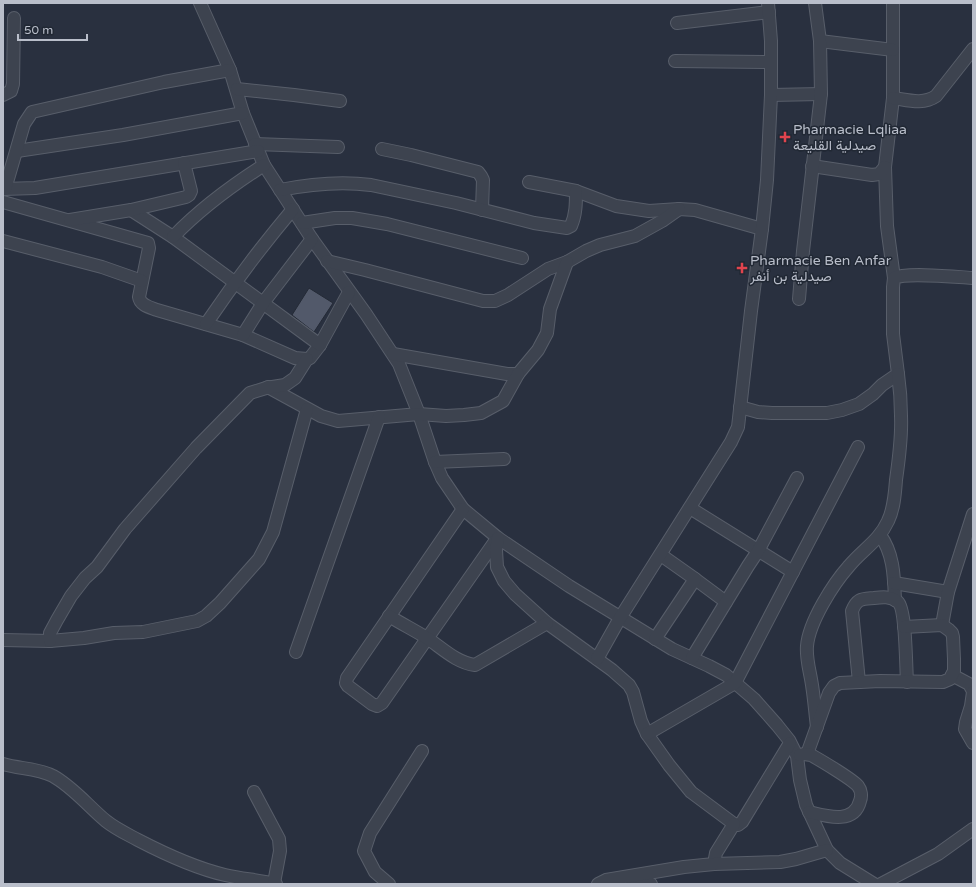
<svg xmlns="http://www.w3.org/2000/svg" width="976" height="887" font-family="'Varela Round',Vazirmatn,sans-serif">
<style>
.building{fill:#52596a;stroke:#242a36}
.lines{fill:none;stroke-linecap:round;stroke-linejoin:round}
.minor-casing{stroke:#585e6a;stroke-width:14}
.minor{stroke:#3d434f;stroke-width:12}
.health-dot{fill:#e0444e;stroke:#212834;stroke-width:1.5}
.labels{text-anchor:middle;stroke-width:3;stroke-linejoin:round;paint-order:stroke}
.poi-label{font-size:14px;fill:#b9beca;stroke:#212834;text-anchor:start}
</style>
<rect width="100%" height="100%" fill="#29303f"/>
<polygon class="building" points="309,288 333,303 314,332 292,315"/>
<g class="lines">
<g class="minor-casing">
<g id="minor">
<polyline points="200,3 230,70 243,113 264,165 312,239 366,314 399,364 419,414 435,462 442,478 463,509 498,538 569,586 672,649 709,666 726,675 754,699 777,725 789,740 797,756 800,780 806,805 827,850 840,863 874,884"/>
<polyline points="893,3 893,98 885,167 887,226 894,278"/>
<polyline points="677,23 769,12"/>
<polyline points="820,41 893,50"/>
<polyline points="675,61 770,62"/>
<polyline points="237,89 294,95 340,101"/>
<polyline points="3,95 11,91 13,84 14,18"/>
<polyline points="771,95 821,94"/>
<path d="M893 98C908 100 923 105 936 96L973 49"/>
<polyline points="255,144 338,147"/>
<polyline points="382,149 411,155 478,172 481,176 483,180 482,210"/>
<polyline points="17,151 123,135 243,113"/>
<polyline points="812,166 872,175 879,174 885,167"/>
<polyline points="529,182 576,191 616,206 649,211 679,209 695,210 762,229"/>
<polyline points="3,189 35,188 258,151"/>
<polyline points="5,189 24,124 32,112 164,82 230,70"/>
<path d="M280 190C310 184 341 181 371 185L456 203 534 223 567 228 571 226C576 215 576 203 576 191"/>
<path d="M3 202 148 243 149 248 139 297C140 305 149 307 157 310L243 335 295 358 307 359 310 358 320 345"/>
<polyline points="131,210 173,237 320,345 349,292"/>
<polyline points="70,220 131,210 186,197 189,195 191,191 184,163"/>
<polyline points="302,223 335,218 352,218 387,224 522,258"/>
<path d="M173 237C200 209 231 186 264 165"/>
<polyline points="3,241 102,267 142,281"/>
<polyline points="327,261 365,270 483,301 495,301 508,295 548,269 567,262 586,251 600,245 635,236 662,221 679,209"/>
<polyline points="799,299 803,251 821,94 820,41 815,3"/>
<path d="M206 324C233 284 262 246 293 209"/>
<polyline points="243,335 263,303 312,239"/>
<polyline points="393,354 507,374 518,374 538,350 547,333 550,309 567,262"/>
<polyline points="268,387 321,416 338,421 419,414 446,416 464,415 481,413 503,401 518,374"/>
<path d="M740 407 758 412 772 413H827L842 410 859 404 873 394 882 385 898 374 893 334V287L894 278C906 272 957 277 973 278"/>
<polyline points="435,462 504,459"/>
<polyline points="690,508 793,572"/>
<polyline points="463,509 347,678 346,683 348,686 372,704 377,706 382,703 496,540"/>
<path d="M880 535C894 554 894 577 895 600"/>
<polyline points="498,538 496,550 497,567 504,581 515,594 547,623 612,670 629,685 633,692 641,721 647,734 669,765 691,792 734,824 738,825 742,822 790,743"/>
<polyline points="695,579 726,602"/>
<polyline points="894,583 948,592"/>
<path d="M389 616C402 624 414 630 427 638 442 648 457 663 475 665L547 623"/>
<polyline points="942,625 948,592 973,514"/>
<polyline points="655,639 695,579 661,555"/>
<polyline points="3,640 50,641 84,638 114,633 143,632 197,621 206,616 220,603 259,559 273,532 307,409"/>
<polyline points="50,641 50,633 57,620 71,596 85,578 97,567 125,529 196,448 250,393 266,388 285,385 295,378 307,359"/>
<polyline points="296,652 379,417"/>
<polyline points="692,658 748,566 758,551 797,478"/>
<polyline points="597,659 620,618 731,442 738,427 751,311 762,229 767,180 771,95 771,41 768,3"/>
<polyline points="952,675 969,684 973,691"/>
<path d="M859 682 852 611C857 598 862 599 874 598 882 597 891 596 898 602 906 609 906 668 907 682"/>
<polyline points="973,692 971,706 966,722 965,729 973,743"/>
<path d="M817 727C815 711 814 695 811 679 809 668 806 657 807 646 809 622 833 584 849 566 862 550 879 541 888 521 894 509 895 493 896 480 899 459 902 437 901 416 901 402 900 388 898 374"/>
<polyline points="647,734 735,683 858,447"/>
<polyline points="807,754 829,693 834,686 840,683 880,681 943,682 950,679 954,671 954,659 953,637 952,633 949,630 942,625 904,627"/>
<path d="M800 755 804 754 811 755C820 760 852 779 858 786 861 790 862 796 860 801 854 825 826 816 809 812"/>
<path d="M3 764C20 769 37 768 53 776 73 787 89 807 106 821 116 829 127 834 138 840 165 854 195 868 225 875 242 879 259 880 276 884"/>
<polyline points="254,792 279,839 280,851 274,883"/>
<polyline points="714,864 716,853 734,824"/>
<path d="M632 882C638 879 645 880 651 884"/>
<polyline points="389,884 375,872 364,851 370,833 422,751"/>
<polyline points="598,884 606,880 684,867 714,864 780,862 796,859 827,850"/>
<polyline points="881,884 938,854 973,829"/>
</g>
</g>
<use href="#minor" class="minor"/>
</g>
<g class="health-dot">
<path d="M783 131h4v4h4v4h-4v4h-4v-4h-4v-4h4z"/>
<path d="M740 262h4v4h4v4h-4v4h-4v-4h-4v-4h4z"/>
</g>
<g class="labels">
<g class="poi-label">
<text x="793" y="134">Pharmacie Lqliaa<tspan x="793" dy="16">صيدلية القليعة</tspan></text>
<text x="750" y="265">Pharmacie Ben Anfar<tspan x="750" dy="16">صيدلية بن أنفر</tspan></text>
</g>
</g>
<rect width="976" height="887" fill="none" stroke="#b9beca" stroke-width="8"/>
<path d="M18 34v6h69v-6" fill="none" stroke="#b9beca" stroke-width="2"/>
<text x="24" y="34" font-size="12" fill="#b9beca" stroke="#212834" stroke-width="3" paint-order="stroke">50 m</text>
</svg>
